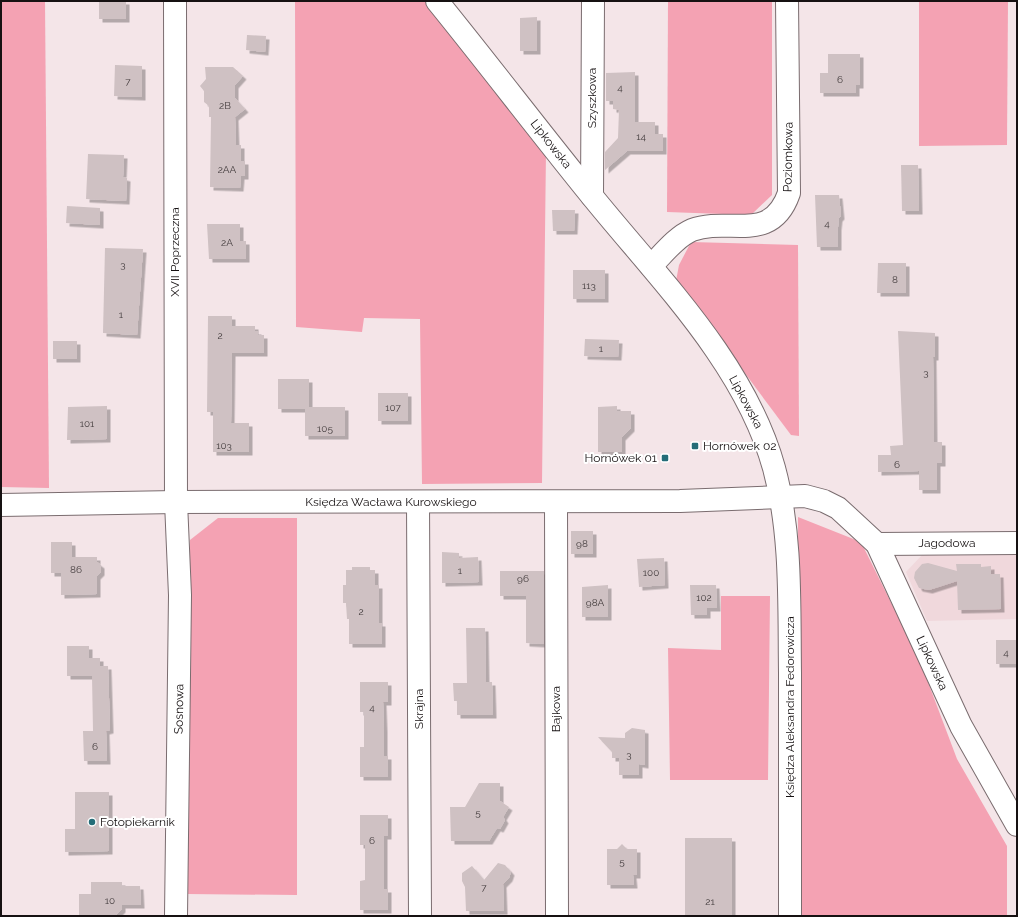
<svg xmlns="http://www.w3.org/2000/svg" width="1018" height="917" font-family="Raleway,sans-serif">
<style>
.built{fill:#f0d8dc}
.green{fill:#f4a2b3}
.building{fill:#cfc1c3;filter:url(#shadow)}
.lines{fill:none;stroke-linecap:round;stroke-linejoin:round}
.minor-casing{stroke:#7a6c6f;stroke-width:24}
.minor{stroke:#fff;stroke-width:22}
.poi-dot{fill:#246d78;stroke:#fff;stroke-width:1.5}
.labels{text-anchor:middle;stroke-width:4;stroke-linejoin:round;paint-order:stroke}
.number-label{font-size:10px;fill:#443d3e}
.street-label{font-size:12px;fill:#161112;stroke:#fff}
.poi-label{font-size:12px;fill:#161112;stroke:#fff;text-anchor:start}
</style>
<defs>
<filter id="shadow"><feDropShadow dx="3.5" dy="3.5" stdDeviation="0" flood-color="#0004"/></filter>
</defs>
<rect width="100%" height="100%" fill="#f4e5e8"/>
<polygon class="built" points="1017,553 1017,619 927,621 906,572 923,554"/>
<g class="green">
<polygon points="1,1 45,1 49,488 1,487"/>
<polygon points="295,1 428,1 546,151 542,483 422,484 420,319 364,318 362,332 296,327"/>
<polygon points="668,1 772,1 772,195 751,215 667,212"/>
<polygon points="919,1 1008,1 1007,145 919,146"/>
<polygon points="691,242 798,245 799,436 791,435 676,281 679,265"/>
<polygon points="798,517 861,542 920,661 957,759 1007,846 1007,916 799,916"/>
<polygon points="218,518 297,518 297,895 186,894 190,540"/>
<polygon points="721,596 770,596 768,780 670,780 668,648 721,650"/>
</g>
<g class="building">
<rect x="99" y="1" width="27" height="18"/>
<polygon points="537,17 537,51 520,51 520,18"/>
<polygon points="247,35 266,36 265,52 246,50"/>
<polygon points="828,54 860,54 860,85 856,85 856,93 820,93 820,73 828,73"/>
<polygon points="115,65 142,66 142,97 114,96"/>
<polygon points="205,67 233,67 243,76 235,85 235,98 245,109 235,117 236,145 241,145 241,161 245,161 245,176 241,176 240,188 210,187 211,117 209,117 209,106 204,102 204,91 200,86 206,79"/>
<polygon points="635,72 635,122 655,122 655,134 663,134 663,151 627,151 605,170 605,152 618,138 619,110 613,109 613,101 606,101 606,73"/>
<polygon points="88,154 124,155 123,177 127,178 126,201 86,199"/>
<polygon points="901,165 918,165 919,211 902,211"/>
<polygon points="815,195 839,195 841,216 839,218 838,227 838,247 817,247"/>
<polygon points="67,206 100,208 100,225 66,223"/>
<polygon points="552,210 575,210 574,231 553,231"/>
<polygon points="207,224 240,224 240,241 246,241 246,259 209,259"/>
<polygon points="105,248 143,249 137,335 103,333"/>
<polygon points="878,263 906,263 906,293 877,293"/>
<rect x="573" y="270" width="32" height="29"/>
<polygon points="208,316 232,316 232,326 255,326 255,331 258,331 258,335 264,335 264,353 232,353 231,423 249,423 249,452 213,452 213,412 207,412"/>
<polygon points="898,331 935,333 935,357 933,357 934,442 942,442 942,463 937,463 937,490 919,490 919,471 878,472 878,455 891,455 890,446 903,445"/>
<polygon points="585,339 619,340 618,357 584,356"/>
<rect x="53" y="341" width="24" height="18"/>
<polygon points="278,379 309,379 309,407 345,407 345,436 305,436 305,409 278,409"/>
<rect x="378" y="393" width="30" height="28"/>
<polygon points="107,406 107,439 67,440 68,407"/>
<polygon points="617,406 617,411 631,411 631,428 622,437 622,452 598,452 598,407"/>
<rect x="571" y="531" width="22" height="23"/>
<polygon points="51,542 72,542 72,557 97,557 97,562 101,565 101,572 97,576 97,594 61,595 61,573 51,573"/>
<polygon points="442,552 459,553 459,558 478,557 479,582 442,583"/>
<polygon points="664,558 665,585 639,587 637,559"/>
<polygon points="928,563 957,571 956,564 981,564 981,567 991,566 991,574 1000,574 1001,609 958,610 957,581 929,590 919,588 914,578 915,572 922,564"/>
<polygon points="352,567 370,567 370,570 375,570 375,585 379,585 379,623 382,623 382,644 349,644 349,619 347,619 346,603 343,603 343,585 346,585 346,570 352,570"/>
<polygon points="500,571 544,571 544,644 526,643 526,596 500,596"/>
<polygon points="608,585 608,617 582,617 582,587"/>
<polygon points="690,585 716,585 717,608 707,608 707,615 691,615"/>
<polygon points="466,628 485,628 486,682 492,682 493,715 457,715 457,701 454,701 453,683 467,683"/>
<rect x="996" y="640" width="21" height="24"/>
<polygon points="67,646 89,646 89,658 100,658 100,666 108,666 110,730 106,731 107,761 84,761 83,731 93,731 92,676 67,676"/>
<polygon points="360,682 388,682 388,702 383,702 384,729 384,756 388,756 388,777 360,777 360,747 364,747 364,712 360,712"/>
<polygon points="632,728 645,730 645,765 639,764 639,775 619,775 619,758 612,758 612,752 598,737 625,738 625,733"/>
<polygon points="479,783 500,783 500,801 509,807 503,817 505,820 500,829 497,828 489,841 451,841 450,807 465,807"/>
<polygon points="75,792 109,792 109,851 65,852 65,829 75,829"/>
<polygon points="360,815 388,815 388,836 384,836 384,889 388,889 388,910 360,910 360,881 365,880 365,845 360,845"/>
<rect x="685" y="838" width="47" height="77"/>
<polygon points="622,844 627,849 637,849 637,875 633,875 634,885 607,885 607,849 617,849"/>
<polygon points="498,863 505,865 511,872 509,878 503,884 504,911 466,911 465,887 462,881 462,873 472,866 484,880"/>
<polygon points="91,882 122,882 122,886 140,886 141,905 122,905 122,909 115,916 79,916 79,894 91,894"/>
</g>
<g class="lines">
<g class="minor-casing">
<g id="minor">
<polyline points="175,1 176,502 180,595 176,916"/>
<path d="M437 1C489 65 539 131 591 195 658 278 745 363 774 468 792 534 789 605 790 673 790 754 790 835 790 916"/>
<polyline points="592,196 593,1"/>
<path d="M651 266C663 254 676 237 692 230 729 216 771 245 789 193L787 1"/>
<polyline points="418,502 420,916"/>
<polyline points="556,502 557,916"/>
<polyline points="1,505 176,502 680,501 805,496 824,501 838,508 877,544 961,726 1017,825"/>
<polyline points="877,544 1017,543"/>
</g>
</g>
<use href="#minor" class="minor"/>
</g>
<g class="poi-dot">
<rect x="691" y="442" width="8" height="8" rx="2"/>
<rect x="661" y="454" width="8" height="8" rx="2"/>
<circle cx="92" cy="822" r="4"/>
</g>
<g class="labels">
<g class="number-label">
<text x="840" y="83">6</text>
<text x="128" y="85">7</text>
<text x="620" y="91">4</text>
<text x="225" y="109">2B</text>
<text x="641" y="140">14</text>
<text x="227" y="173">2AA</text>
<text x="827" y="227">4</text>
<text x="227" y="246">2A</text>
<text x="123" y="268">3</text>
<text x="895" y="283">8</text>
<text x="589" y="289">113</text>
<text x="121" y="318">1</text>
<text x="220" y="339">2</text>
<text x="601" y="352">1</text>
<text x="926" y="376">3</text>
<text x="393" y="411">107</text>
<text x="87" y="427">101</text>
<text x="325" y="432">105</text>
<text x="224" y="449">103</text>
<text x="897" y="468">6</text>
<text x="582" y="547">98</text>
<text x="76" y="573">86</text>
<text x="460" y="574">1</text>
<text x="651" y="576">100</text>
<text x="523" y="582">96</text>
<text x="704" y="601">102</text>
<text x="595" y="606">98A</text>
<text x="361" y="615">2</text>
<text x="1006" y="656">4</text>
<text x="372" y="711">4</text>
<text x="95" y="750">6</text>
<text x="629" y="758">3</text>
<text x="478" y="816">5</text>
<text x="372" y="844">6</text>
<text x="622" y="865">5</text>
<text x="484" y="891">7</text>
<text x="110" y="904">10</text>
<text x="710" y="905">21</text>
</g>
<g class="street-label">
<text transform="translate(592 98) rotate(-90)" y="4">Szyszkowa</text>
<text transform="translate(551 144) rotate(52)" y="4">Lipkowska</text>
<text transform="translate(788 157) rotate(-89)" y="4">Poziomkowa</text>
<text transform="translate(175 252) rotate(-90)" y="4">XVII Poprzeczna</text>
<text transform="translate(746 402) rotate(62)" y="4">Lipkowska</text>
<text x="391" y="506">Księdza Wacława Kurowskiego</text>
<text x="947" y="547">Jagodowa</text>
<text transform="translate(932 663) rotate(65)" y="4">Lipkowska</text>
<text transform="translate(790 707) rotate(-90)" y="4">Księdza Aleksandra Fedorowicza</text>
<text transform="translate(179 709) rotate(-89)" y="4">Sosnowa</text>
<text transform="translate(419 709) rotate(-90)" y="4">Skrajna</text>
<text transform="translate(556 709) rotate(-90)" y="4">Bajkowa</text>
</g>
<g class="poi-label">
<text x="703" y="450">Hornówek 02</text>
<text x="657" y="462" text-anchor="end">Hornówek 01</text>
<text x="100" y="826">Fotopiekarnik</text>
</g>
</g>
<rect width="1018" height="917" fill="none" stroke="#161112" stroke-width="4"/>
</svg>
